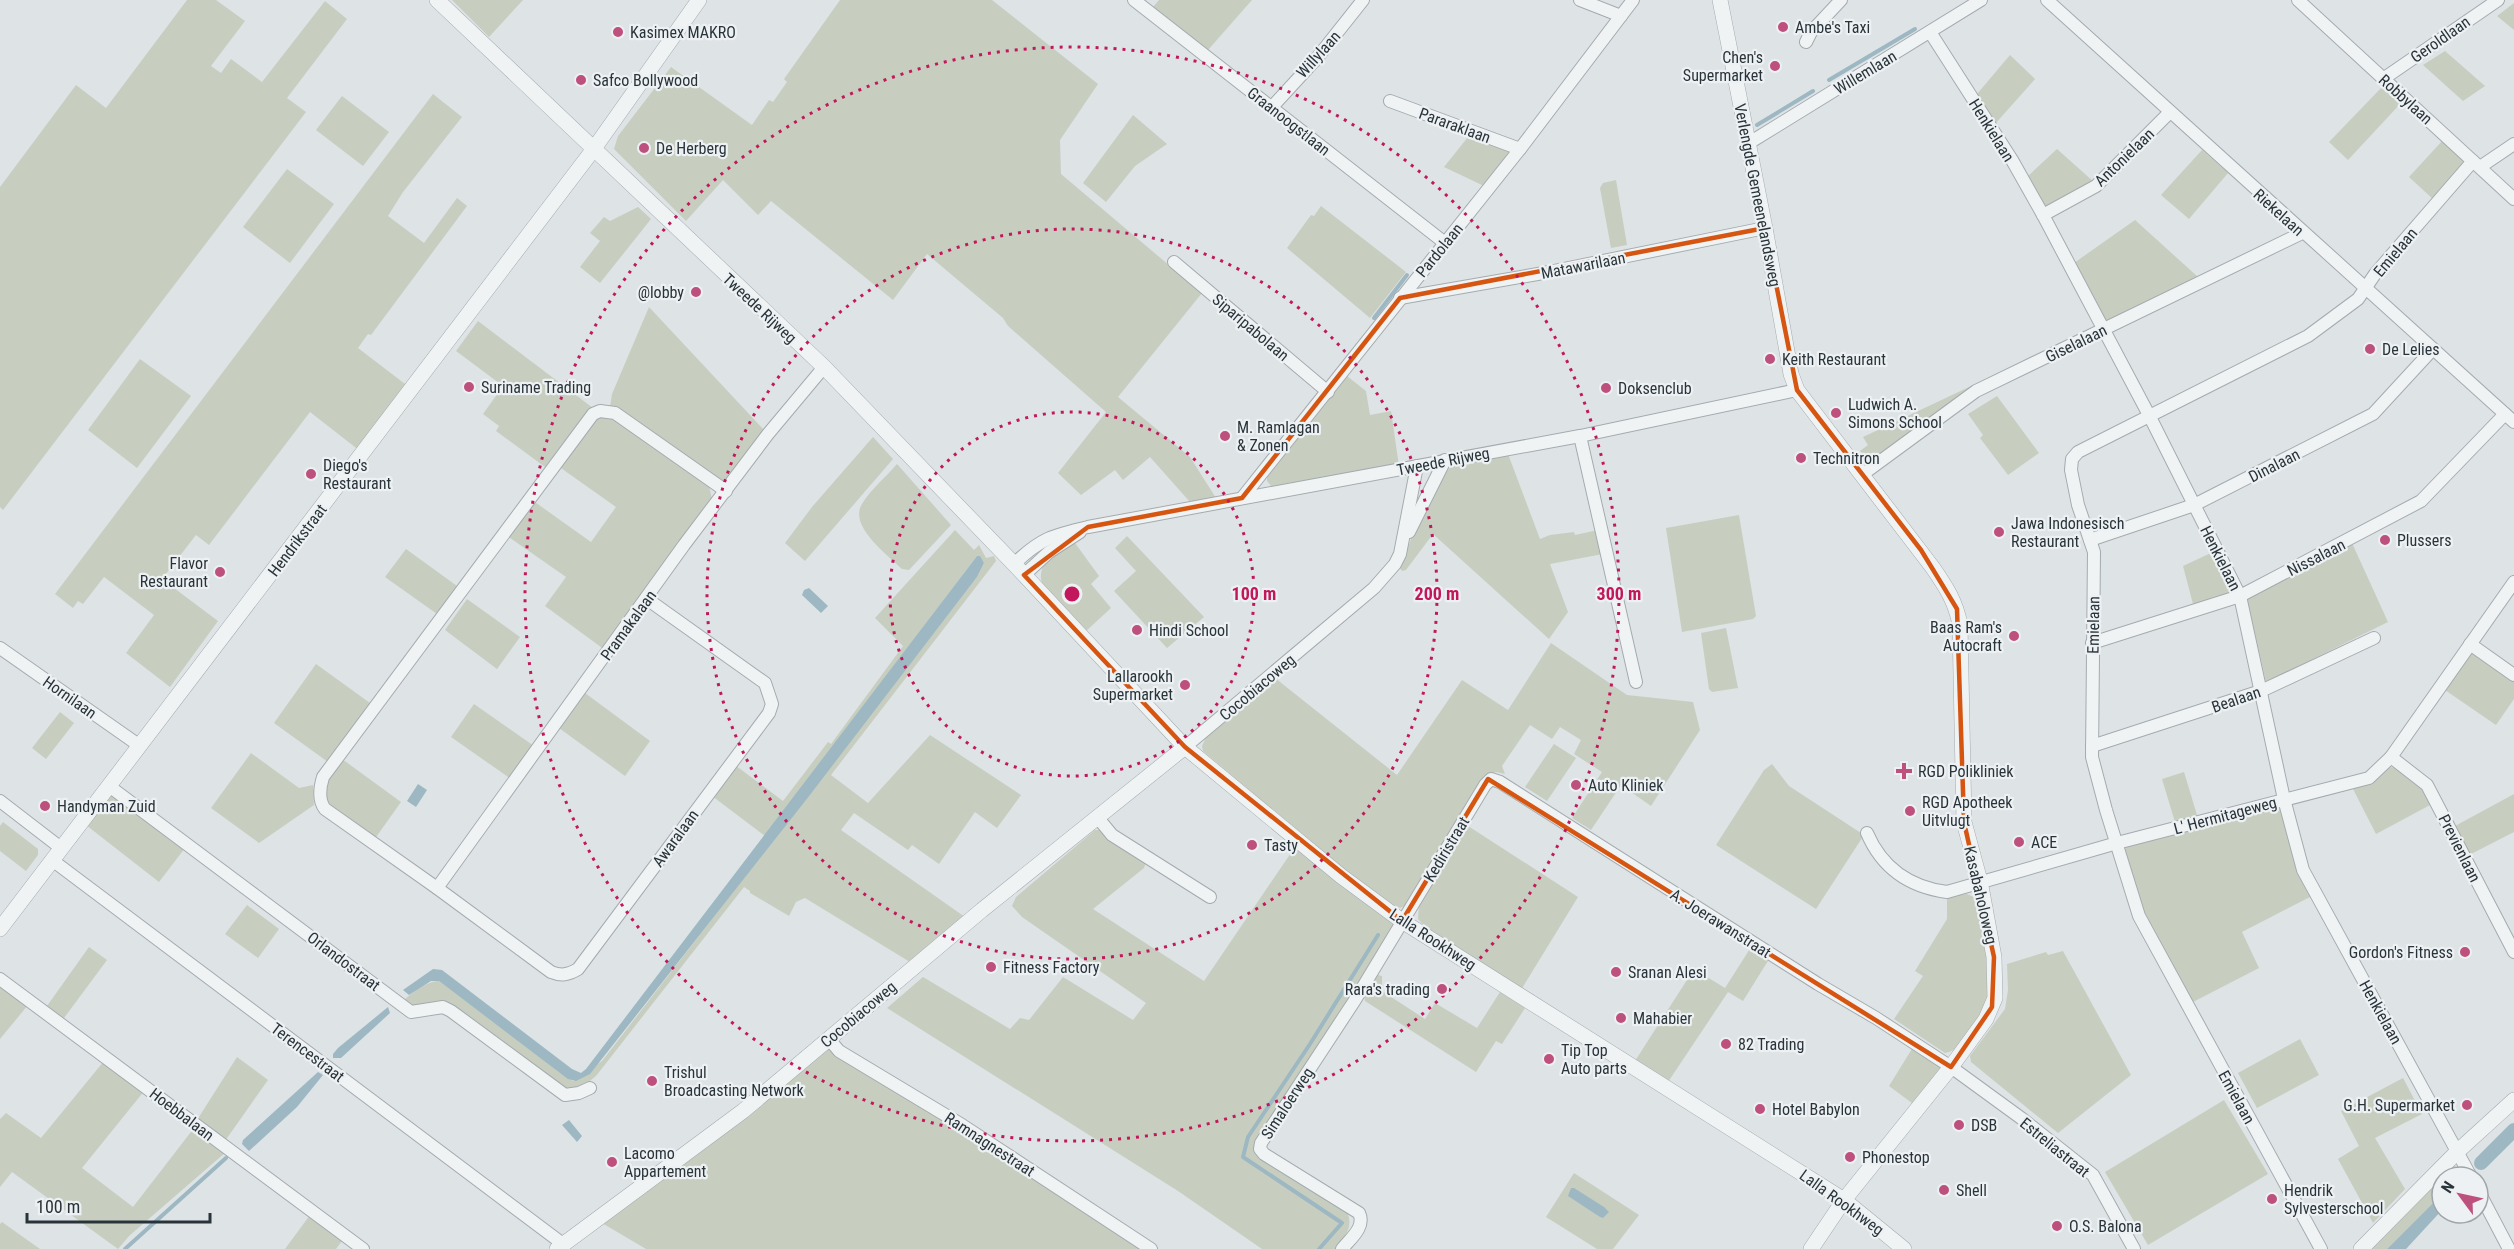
<svg xmlns="http://www.w3.org/2000/svg" width="2514" height="1249" font-family="'Roboto Condensed',sans-serif">
<style>
.green{fill:#c7cec0}
.water{fill:#9db8c2}
.lines{fill:none;stroke-linecap:round;stroke-linejoin:round}
.stream{stroke:#9db8c2;stroke-width:4}
.canal{stroke:#9db8c2;stroke-width:14}
.minor-casing{stroke:#a4abaf;stroke-width:14}
.tertiary-casing{stroke:#a4abaf;stroke-width:16}
.minor{stroke:#f0f3f4;stroke-width:12}
.tertiary{stroke:#f0f3f4;stroke-width:15}
.marked{fill:none;stroke:#d55511;stroke-width:4.5;stroke-linejoin:round}
.ring{fill:none;stroke:#c2185b;stroke-width:3;stroke-dasharray:3 6}
.poi-dot{fill:#bd507d;stroke:#edf1f3;stroke-width:2}
.labels{text-anchor:middle;stroke-width:4.5;stroke-linejoin:round;paint-order:stroke}
.poi-label{font-size:16px;fill:#29343a;stroke:#edf1f3;text-anchor:start}
.street-label{font-size:16px;fill:#29343a;stroke:#edf1f3}
.centre{fill:#c2185b;stroke:#edf1f3;stroke-width:3}
.ring-label{font-size:18px;text-anchor:middle;font-weight:bold;fill:#c2185b;stroke:#edf1f3;stroke-width:4.5;stroke-linejoin:round;paint-order:stroke}
</style>
<rect width="100%" height="100%" fill="#dee3e6"/>
<g class="green">
<polygon points="187,0 216,0 245,21 211,66 221,73 231,59 262,82 325,1 347,19 287,98 306,112 3,510 0,507 0,187 76,85 106,108"/>
<polygon points="452,0 523,0 489,37"/>
<polygon points="840,0 992,0 1098,84 1060,140 1061,174 1202,293 1118,397 1190,457 1216,498 1190,502 1150,457 1123,480 1115,470 1081,495 1058,473 1106,412 1008,326 1003,318 927,254 893,300 771,201 758,215 723,180 686,221 614,149 618,136 671,67 752,125 769,100 773,102 787,82 784,79"/>
<polygon points="1159,0 1252,0 1208,50 1153,7"/>
<polygon points="2514,3 2514,30 2497,16"/>
<polygon points="2445,51 2485,86 2463,101 2423,65"/>
<polygon points="2010,55 2035,79 1995,124 1977,94"/>
<polygon points="2383,86 2401,103 2348,160 2329,142"/>
<polygon points="433,94 462,117 403,192 388,216 424,243 457,198 467,206 371,335 368,334 358,348 409,387 360,451 310,412 209,545 196,535 162,579 218,621 170,687 126,653 154,615 104,577 83,604 78,601 73,608 55,594"/>
<polygon points="342,96 389,132 363,166 316,130"/>
<polygon points="1133,115 1167,144 1135,166 1106,202 1083,183"/>
<polygon points="1474,136 1511,152 1484,186 1444,167 1468,137"/>
<polygon points="2443,140 2466,162 2434,200 2409,177"/>
<polygon points="2057,149 2094,182 2094,185 2043,208 2027,177"/>
<polygon points="2202,150 2228,173 2189,219 2161,195"/>
<polygon points="287,169 334,204 290,263 243,227"/>
<polygon points="1616,180 1627,245 1611,248 1600,188 1603,183"/>
<polygon points="1321,206 1406,272 1370,318 1287,248 1311,215 1314,216"/>
<polygon points="638,207 651,219 600,283 580,267 600,241 590,233 604,217 610,221"/>
<polygon points="2135,220 2198,277 2108,321 2100,316 2074,263"/>
<polygon points="649,307 765,431 729,479 722,480 713,476 610,407 612,394"/>
<polygon points="478,321 593,408 586,413 545,467 496,431 499,426 483,414 503,386 456,351"/>
<polygon points="140,359 191,396 137,468 88,430"/>
<polygon points="1347,376 1366,391 1370,415 1391,411 1399,466 1272,487 1267,481 1267,473"/>
<polygon points="1986,379 1869,463 1860,451 1868,445 1863,437"/>
<polygon points="1997,396 2039,453 2008,475 1980,438 1983,435 1968,414"/>
<polygon points="600,417 616,418 709,485 712,500 605,650 545,606 566,577 506,535 532,500 591,542 616,507 558,466 593,419"/>
<polygon points="873,437 893,459 805,561 785,543 812,507"/>
<path d="M1508 454 1540 539 1550 535 1574 532 1575 535 1598 530 1603 554 1550 564 1568 612 1549 639 1433 534 1406 570 1402 571 1400 568C1413 534 1427 494 1452 465Z"/>
<path d="M897 464 951 525 909 570 902 569C888 555 848 526 862 504 871 489 886 477 897 464Z"/>
<polygon points="1739,515 1756,616 1753,619 1682,632 1666,528"/>
<path d="M955 530 974 550 979 545 986 558 994 556 996 561 831 775 868 803 930 735 1021 795 997 828 975 812 939 864 912 845 908 850 854 813 841 830 965 917 910 962 805 898 796 902 789 916 750 893V891L744 887 596 1076 586 1084 570 1091 455 1010 413 1009 403 1001C410 994 429 980 439 981L573 1081 602 1061 977 577 984 563 977 556 765 836 712 796 735 765 783 801 828 742 831 744 903 646 875 618Z"/>
<polygon points="1127,536 1204,617 1167,648 1114,591 1136,571 1115,548"/>
<path d="M1075 543 1099 576 1091 584 1111 608 1085 632 1042 584C1036 561 1057 552 1075 543Z"/>
<polygon points="2352,543 2388,622 2266,682 2247,598"/>
<polygon points="406,549 457,586 437,614 385,577"/>
<path d="M2213 552C2220 565 2233 581 2229 596L2193 604 2183 566Z"/>
<polygon points="467,599 520,637 497,669 445,630"/>
<polygon points="1726,628 1738,688 1712,692 1709,689 1701,633"/>
<polygon points="1551,643 1627,695 1693,702 1700,730 1651,806 1621,785 1591,830 1572,818 1602,772 1574,754 1581,740 1560,727 1552,739 1530,725 1502,766 1505,774 1496,772 1489,774 1405,906 1400,908 1393,906 1346,871 1203,751 1202,746 1207,735 1275,678 1397,775 1462,680 1508,710"/>
<polygon points="2474,653 2514,681 2514,699 2496,725 2445,690 2471,654"/>
<polygon points="316,664 370,703 328,762 274,723"/>
<polygon points="585,693 650,741 625,776 559,728"/>
<polygon points="474,704 534,746 511,779 451,737"/>
<polygon points="60,712 74,723 46,759 32,748"/>
<polygon points="1554,744 1576,758 1547,801 1525,787"/>
<polygon points="251,753 299,788 313,785 314,805 259,843 211,808"/>
<polygon points="342,759 401,802 374,840 325,802 327,777"/>
<polygon points="1772,764 1789,786 1864,835 1816,909 1716,845 1764,770"/>
<path d="M2391 767C2409 770 2424 789 2432 804L2376 834 2352 787Z"/>
<polygon points="2184,772 2197,815 2175,822 2162,779"/>
<polygon points="2514,794 2514,832 2469,855 2455,826"/>
<polygon points="111,795 185,848 159,882 86,825"/>
<polygon points="2278,806 2281,809 2312,896 2242,932 2259,968 2193,1002 2144,917 2124,851 2126,847"/>
<polygon points="3,822 38,849 38,855 26,871 0,851 0,826"/>
<polygon points="1465,824 1578,897 1521,990 1425,927 1418,919 1419,904"/>
<path d="M1095 830H1100L1143 858 1146 862 1144 868 1093 909 1204 981 1295 847 1395 924 1355 993 1256 1144 1348 1214C1353 1229 1344 1238 1335 1249H1262L1178 1191 887 1008 923 977 1010 1029 1020 1018 1029 1020 1063 977 1133 1020 1146 1003 1022 917 1012 906 1016 897Z"/>
<path d="M1967 894 1974 897C1980 913 1993 965 1991 980 1989 1000 1979 1016 1969 1032 1962 1042 1957 1051 1945 1053L1894 1019 1923 976 1915 971 1947 919V896Z"/>
<polygon points="247,905 279,929 258,958 225,934"/>
<polygon points="1753,944 1771,956 1743,1001 1728,992 1668,1082 1635,1061 1694,969 1725,988"/>
<polygon points="89,947 107,960 64,1018 47,1006"/>
<polygon points="2063,951 2131,1075 2058,1133 1971,1062 1970,1056 2005,1009 2008,990 2007,964 2046,952 2048,955"/>
<polygon points="1374,974 1382,976 1382,991 1425,1019 1435,1003 1477,1028 1500,992 1525,1008 1502,1044 1496,1041 1476,1072 1365,1001 1364,994"/>
<polygon points="0,984 28,1005 0,1039"/>
<polygon points="2300,1039 2319,1075 2257,1108 2238,1073"/>
<polygon points="1915,1044 1941,1065 1942,1069 1916,1106 1889,1086"/>
<polygon points="830,1048 951,1123 1144,1249 646,1249 602,1223"/>
<polygon points="237,1057 268,1080 225,1141 197,1120"/>
<polygon points="104,1061 145,1090 82,1168 133,1207 194,1128 226,1152 129,1236 118,1249 12,1172 0,1187 0,1119 6,1113 41,1138"/>
<polygon points="2403,1078 2422,1114 2375,1138 2405,1189 2373,1223 2338,1159 2359,1146 2341,1111"/>
<polygon points="2224,1100 2268,1174 2148,1245 2105,1172"/>
<polygon points="2454,1165 2465,1177 2442,1177 2442,1194 2387,1249 2368,1249"/>
<polygon points="1574,1173 1639,1215 1613,1249 1597,1249 1546,1217"/>
<polygon points="310,1215 342,1241 336,1249 285,1249"/>
<polygon points="2,1222 40,1249 0,1249 0,1224"/>
</g>
<g class="water">
<polygon points="977,556 980,556 984,563 977,577 806,800 590,1074 576,1081 568,1079 439,981 431,981 409,995 403,990 433,969 442,970 572,1069 581,1073 586,1069"/>
<polygon points="809,588 828,606 821,613 802,595 804,590"/>
<polygon points="418,784 427,790 416,807 407,801"/>
<polygon points="388,1007 390,1013 341,1058 333,1058 333,1054 338,1048"/>
<polygon points="318,1072 323,1075 297,1107 249,1151 242,1144 243,1140"/>
<polygon points="569,1120 582,1136 577,1142 562,1125"/>
<polygon points="1571,1188 1574,1188 1604,1207 1609,1212 1603,1218 1600,1217 1568,1196"/>
<polygon points="2442,1194 2442,1210 2406,1249 2387,1249"/>
</g>
<g class="lines">
<g class="stream">
<polyline points="1829,80 1915,29"/>
<polyline points="1757,125 1813,91"/>
<polyline points="1374,318 1407,275"/>
<polyline points="125,1249 226,1158"/>
<polyline points="1319,1249 1342,1223 1243,1157 1248,1137 1310,1044 1378,935"/>
</g>
<polyline class="canal" points="2481,1163 2514,1130"/>
<g class="minor-casing">
<g id="minor">
<polyline points="1134,0 1445,243"/>
<polyline points="1580,0 1621,16"/>
<polyline points="2047,0 2514,422"/>
<polyline points="2298,0 2514,199"/>
<polyline points="1930,32 2012,160 2043,215 2150,417 2240,596 2284,799 2303,870 2471,1177"/>
<polyline points="1806,42 1811,32 1841,0"/>
<polyline points="2383,79 2498,0"/>
<polyline points="1390,101 1520,149"/>
<polyline points="1272,107 1317,58 1363,0"/>
<polyline points="1749,143 1981,0"/>
<polyline points="2480,167 2514,144"/>
<polyline points="2043,215 2096,186 2170,112"/>
<polyline points="1174,262 1328,392"/>
<polyline points="1400,298 1549,272 1765,228"/>
<polyline points="1580,436 1636,682"/>
<polyline points="1863,474 1976,391 2302,233"/>
<polyline points="1242,498 1520,149 1633,0"/>
<polyline points="1409,532 1445,460"/>
<polyline points="2090,540 2194,505 2373,414 2432,350"/>
<path d="M1014 564C1041 538 1053 535 1088 527L1580 436 1797 390"/>
<polyline points="1024,575 1049,552 1080,532"/>
<path d="M647 599 765 683 772 704 769 713 578 969C568 975 561 976 551 972L437 888 325 809C318 800 320 787 323 777L593 414 600 411 615 413 726 491"/>
<polyline points="2092,643 2240,596 2421,501 2505,414"/>
<polyline points="2470,644 2514,675"/>
<polyline points="0,648 140,746"/>
<polyline points="2092,746 2261,691 2374,638"/>
<polyline points="1185,747 1374,588 1395,564 1400,554 1417,466"/>
<polyline points="2391,757 2427,785 2514,952"/>
<polyline points="109,786 411,1012 443,1007 451,1011 565,1095 579,1093 590,1088"/>
<polyline points="0,801 61,848"/>
<polyline points="1098,818 1112,835 1210,897"/>
<path d="M1867 833C1882 868 1909 887 1947 892L2117 843 2369 778 2391 757 2514 582"/>
<polyline points="52,860 563,1244"/>
<polyline points="437,888 684,545 768,434 824,367"/>
<polyline points="0,979 363,1249"/>
<polyline points="829,1039 839,1051 962,1125 1151,1249"/>
<polyline points="2478,1190 2509,1249"/>
<path d="M1342 1249C1350 1239 1366 1227 1359 1213L1264 1154 1260 1149 1261 1143 1355 1000 1485 785 1491 779 1500 782 1818 984 1876 1018 1951 1067 2021 1118 2093 1175 2134 1249"/>
<polyline points="2321,1249 2139,916 2106,810 2092,757 2094,552 2078,505 2071,470 2072,459 2078,452 2308,336 2358,299 2375,274 2473,161"/>
</g>
</g>
<g class="tertiary-casing">
<g id="tertiary">
<polyline points="437,0 824,367 1014,564 1185,747 1341,876 1402,921 1844,1200 1904,1249"/>
<path d="M1720 0 1765 228 1791 374 1797 390 1933 568C1946 587 1956 602 1960 625L1964 822 1980 881 1994 957 1995 998 1986 1019 1951 1067 1844 1200 1811 1249"/>
<polyline points="0,929 593,150 699,0"/>
<polyline points="557,1249 743,1111 982,910 1185,747"/>
<polyline points="2361,1249 2458,1151 2514,1100"/>
</g>
</g>
<use href="#minor" class="minor"/>
<use href="#tertiary" class="tertiary"/>
</g>
<path class="marked" d="M1765 228 1797 390 1921 550 1957 609 1964 822 1994 957 1992 1007 1951 1067 1488 779 1402 921 1185 747 1024 575 1088 527 1242 498 1400 298Z"/>
<g class="ring">
<circle cx="1072" cy="594" r="182"/>
<circle cx="1072" cy="594" r="365"/>
<circle cx="1072" cy="594" r="547"/>
</g>
<g class="poi-dot">
<circle cx="1783" cy="27" r="6"/>
<circle cx="618" cy="32" r="6"/>
<circle cx="1775" cy="66" r="6"/>
<circle cx="581" cy="80" r="6"/>
<circle cx="644" cy="148" r="6"/>
<circle cx="696" cy="292" r="6"/>
<circle cx="2370" cy="349" r="6"/>
<circle cx="1770" cy="359" r="6"/>
<circle cx="469" cy="387" r="6"/>
<circle cx="1606" cy="388" r="6"/>
<circle cx="1836" cy="413" r="6"/>
<circle cx="1225" cy="436" r="6"/>
<circle cx="1801" cy="458" r="6"/>
<circle cx="311" cy="474" r="6"/>
<circle cx="1999" cy="532" r="6"/>
<circle cx="2385" cy="540" r="6"/>
<circle cx="220" cy="572" r="6"/>
<circle cx="1137" cy="630" r="6"/>
<circle cx="2014" cy="636" r="6"/>
<circle cx="1185" cy="685" r="6"/>
<path d="M1901 762h6v6h6v6h-6v6h-6v-6h-6v-6h6z"/>
<circle cx="1576" cy="785" r="6"/>
<circle cx="45" cy="806" r="6"/>
<circle cx="1910" cy="811" r="6"/>
<circle cx="2019" cy="842" r="6"/>
<circle cx="1252" cy="845" r="6"/>
<circle cx="2465" cy="952" r="6"/>
<circle cx="991" cy="967" r="6"/>
<circle cx="1616" cy="972" r="6"/>
<circle cx="1442" cy="989" r="6"/>
<circle cx="1621" cy="1018" r="6"/>
<circle cx="1726" cy="1044" r="6"/>
<circle cx="1549" cy="1059" r="6"/>
<circle cx="652" cy="1081" r="6"/>
<circle cx="2467" cy="1105" r="6"/>
<circle cx="1760" cy="1109" r="6"/>
<circle cx="1959" cy="1125" r="6"/>
<circle cx="1850" cy="1157" r="6"/>
<circle cx="612" cy="1162" r="6"/>
<circle cx="1944" cy="1190" r="6"/>
<circle cx="2272" cy="1199" r="6"/>
<circle cx="2057" cy="1226" r="6"/>
</g>
<g class="labels">
<g class="poi-label">
<text x="1795" y="33">Ambe's Taxi</text>
<text x="630" y="38">Kasimex MAKRO</text>
<text x="1763" y="63" text-anchor="end">Chen's<tspan x="1763" dy="18">Supermarket</tspan></text>
<text x="593" y="86">Safco Bollywood</text>
<text x="656" y="154">De Herberg</text>
<text x="684" y="298" text-anchor="end">@lobby</text>
<text x="2382" y="355">De Lelies</text>
<text x="1782" y="365">Keith Restaurant</text>
<text x="481" y="393">Suriname Trading</text>
<text x="1618" y="394">Doksenclub</text>
<text x="1848" y="410">Ludwich A.<tspan x="1848" dy="18">Simons School</tspan></text>
<text x="1237" y="433">M. Ramlagan<tspan x="1237" dy="18">&amp; Zonen</tspan></text>
<text x="1813" y="464">Technitron</text>
<text x="323" y="471">Diego's<tspan x="323" dy="18">Restaurant</tspan></text>
<text x="2011" y="529">Jawa Indonesisch<tspan x="2011" dy="18">Restaurant</tspan></text>
<text x="2397" y="546">Plussers</text>
<text x="208" y="569" text-anchor="end">Flavor<tspan x="208" dy="18">Restaurant</tspan></text>
<text x="2002" y="633" text-anchor="end">Baas Ram's<tspan x="2002" dy="18">Autocraft</tspan></text>
<text x="1149" y="636">Hindi School</text>
<text x="1173" y="682" text-anchor="end">Lallarookh<tspan x="1173" dy="18">Supermarket</tspan></text>
<text x="1918" y="777">RGD Polikliniek</text>
<text x="1588" y="791">Auto Kliniek</text>
<text x="1922" y="808">RGD Apotheek<tspan x="1922" dy="18">Uitvlugt</tspan></text>
<text x="57" y="812">Handyman Zuid</text>
<text x="2031" y="848">ACE</text>
<text x="1264" y="851">Tasty</text>
<text x="2453" y="958" text-anchor="end">Gordon's Fitness</text>
<text x="1003" y="973">Fitness Factory</text>
<text x="1628" y="978">Sranan Alesi</text>
<text x="1430" y="995" text-anchor="end">Rara's trading</text>
<text x="1633" y="1024">Mahabier</text>
<text x="1738" y="1050">82 Trading</text>
<text x="1561" y="1056">Tip Top<tspan x="1561" dy="18">Auto parts</tspan></text>
<text x="664" y="1078">Trishul<tspan x="664" dy="18">Broadcasting Network</tspan></text>
<text x="2455" y="1111" text-anchor="end">G.H. Supermarket</text>
<text x="1772" y="1115">Hotel Babylon</text>
<text x="1971" y="1131">DSB</text>
<text x="624" y="1159">Lacomo<tspan x="624" dy="18">Appartement</tspan></text>
<text x="1862" y="1163">Phonestop</text>
<text x="1956" y="1196">Shell</text>
<text x="2284" y="1196">Hendrik<tspan x="2284" dy="18">Sylvesterschool</tspan></text>
<text x="2069" y="1232">O.S. Balona</text>
</g>
<g class="street-label">
<text transform="translate(2440 39) rotate(-35)" y="6">Geroldlaan</text>
<text transform="translate(1318 54) rotate(-48)" y="6">Willylaan</text>
<text transform="translate(1865 72) rotate(-31)" y="6">Willemlaan</text>
<text transform="translate(2406 99) rotate(42)" y="6">Robbylaan</text>
<text transform="translate(1289 121) rotate(38)" y="6">Graanoogstlaan</text>
<text transform="translate(1455 125) rotate(20)" y="6">Pararaklaan</text>
<text transform="translate(1992 130) rotate(58)" y="6">Henkielaan</text>
<text transform="translate(2124 157) rotate(-44)" y="6">Antonielaan</text>
<text transform="translate(1758 195) rotate(79)" y="6">Verlengde Gemeenelandsweg</text>
<text transform="translate(2279 212) rotate(42)" y="6">Riekelaan</text>
<text transform="translate(1439 250) rotate(-51)" y="6">Pardolaan</text>
<text transform="translate(2395 252) rotate(-50)" y="6">Emielaan</text>
<text transform="translate(1583 265) rotate(-11)" y="6">Matawarilaan</text>
<text transform="translate(760 308) rotate(43)" y="6">Tweede Rijweg</text>
<text transform="translate(1251 327) rotate(40)" y="6">Siparipabolaan</text>
<text transform="translate(2076 343) rotate(-26)" y="6">Giselalaan</text>
<text transform="translate(1443 461) rotate(-11)" y="6">Tweede Rijweg</text>
<text transform="translate(2274 465) rotate(-27)" y="6">Dinalaan</text>
<text transform="translate(297 540) rotate(-53)" y="6">Hendrikstraat</text>
<text transform="translate(2316 557) rotate(-27)" y="6">Nissalaan</text>
<text transform="translate(2221 558) rotate(63)" y="6">Henkielaan</text>
<text transform="translate(628 625) rotate(-54)" y="6">Pramakalaan</text>
<text transform="translate(2093 625) rotate(-89)" y="6">Emielaan</text>
<text transform="translate(1257 687) rotate(-40)" y="6">Cocobiacoweg</text>
<text transform="translate(70 697) rotate(35)" y="6">Hornilaan</text>
<text transform="translate(2236 699) rotate(-19)" y="6">Bealaan</text>
<text transform="translate(2225 815) rotate(-15)" y="6">L' Hermitageweg</text>
<text transform="translate(675 838) rotate(-54)" y="6">Awaralaan</text>
<text transform="translate(2460 848) rotate(63)" y="6">Previenlaan</text>
<text transform="translate(1446 849) rotate(-59)" y="6">Kediristraat</text>
<text transform="translate(1981 895) rotate(77)" y="6">Kasabaholoweg</text>
<text transform="translate(1721 923) rotate(32)" y="6">A. Joerawanstraat</text>
<text transform="translate(1433 939) rotate(33)" y="6">Lalla Rookhweg</text>
<text transform="translate(344 961) rotate(37)" y="6">Orlandostraat</text>
<text transform="translate(2381 1012) rotate(61)" y="6">Henkielaan</text>
<text transform="translate(858 1014) rotate(-40)" y="6">Cocobiacoweg</text>
<text transform="translate(308 1052) rotate(37)" y="6">Terencestraat</text>
<text transform="translate(2237 1097) rotate(61)" y="6">Emielaan</text>
<text transform="translate(1287 1103) rotate(-57)" y="6">Simaloerweg</text>
<text transform="translate(182 1114) rotate(37)" y="6">Hoebbalaan</text>
<text transform="translate(990 1144) rotate(33)" y="6">Ramnagnestraat</text>
<text transform="translate(2055 1147) rotate(39)" y="6">Estreliastraat</text>
<text transform="translate(1842 1202) rotate(36)" y="6">Lalla Rookhweg</text>
</g>
</g>
<circle cx="1072" cy="594" r="9" class="centre"/>
<g class="ring-label">
<text x="1254" y="600">100 m</text>
<text x="1437" y="600">200 m</text>
<text x="1619" y="600">300 m</text>
</g>
<g transform="translate(2460 1195) rotate(303)"><circle r="28" fill="#edf1f3" stroke="#9fa5a9" stroke-width="1.5"/>
<path d="M0-4.5L10 22L0 15L-10 22Z" fill="#bd507d"/>
<text y="-9" font-size="16" font-weight="bold" text-anchor="middle" fill="#29343a">N</text>
</g>
<path d="M27 1213v9h183v-9" fill="none" stroke="#29343a" stroke-width="3"/>
<text x="36" y="1213" font-size="18" fill="#29343a" stroke="#edf1f3" stroke-width="4.5" paint-order="stroke">100 m</text>
</svg>
